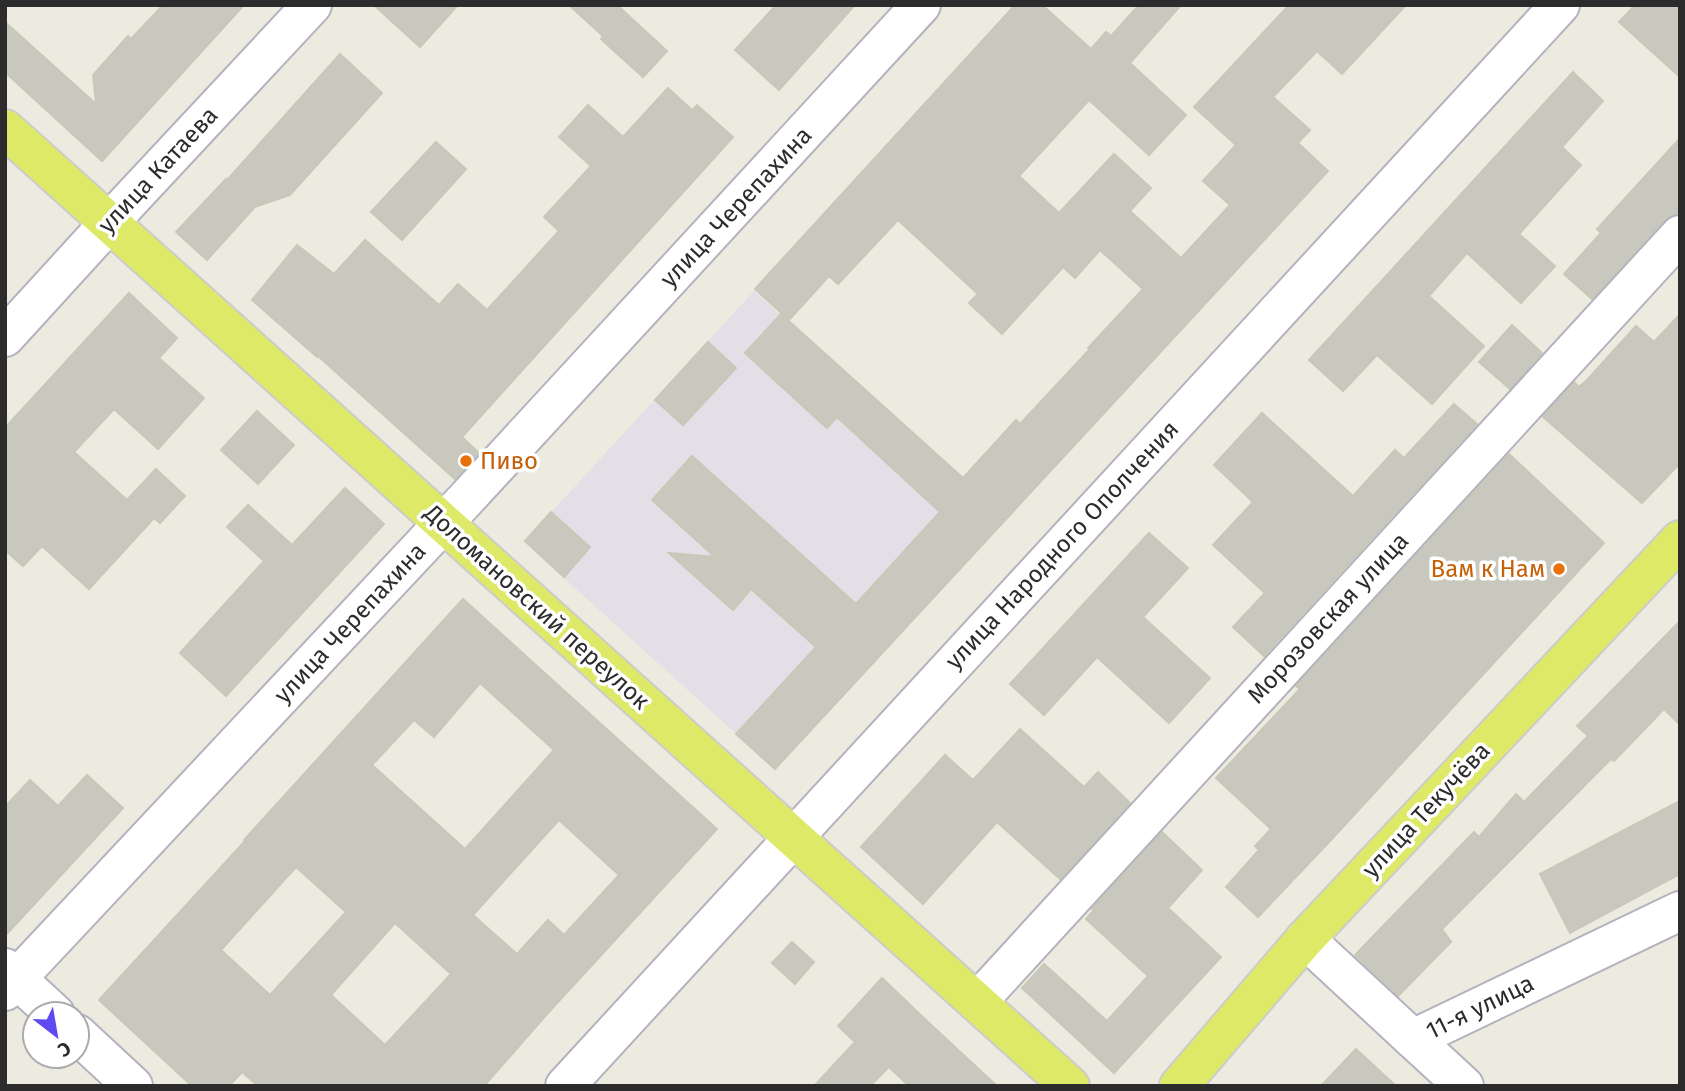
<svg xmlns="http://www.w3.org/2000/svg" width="1685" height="1091" font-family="'Fira Sans',sans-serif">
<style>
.industrial{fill:#e3dfe6}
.building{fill:#c8c8be;stroke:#c8c8b9;stroke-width:2;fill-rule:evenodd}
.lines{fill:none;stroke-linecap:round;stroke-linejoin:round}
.minor-casing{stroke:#b4b2be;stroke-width:42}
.major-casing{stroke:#ccc;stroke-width:42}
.minor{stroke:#fff;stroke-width:38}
.major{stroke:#dee968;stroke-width:38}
.food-dot{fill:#e8710a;stroke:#fff;stroke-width:2.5}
.labels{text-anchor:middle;stroke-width:7;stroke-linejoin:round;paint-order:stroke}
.street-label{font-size:24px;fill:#2c2c2c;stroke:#fff}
.food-label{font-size:24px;fill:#c56008;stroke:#fff;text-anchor:start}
</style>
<rect width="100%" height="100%" fill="#edebdf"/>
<polygon class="industrial" points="754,291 1007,518 775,769 524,542"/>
<g class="building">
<polygon points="163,5 244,5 102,161 5,72 5,22 96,104 93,75 128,36 131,39"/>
<polygon points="374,5 458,5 420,47"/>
<polygon points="569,5 617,5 667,51 643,77 601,39 603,36"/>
<polygon points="776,5 855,5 779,90 735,50"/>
<polygon points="1015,5 1042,5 1091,49 1106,32 1111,36 1139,5 1181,5 1130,63 1186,115 1149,155 1089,100 1019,176 1059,213 1114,154 1151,188 1130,211 1181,258 1230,205 1203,181 1236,145 1194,107 1289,5 1406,5 1342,74 1317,51 1273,97 1310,130 1298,143 1328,171 775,769 736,734 816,647 751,589 733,610 669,553 715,557 652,500 692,456 856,604 940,512 837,417 827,428 745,353 781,314 963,478 1016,420 1020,424 1090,349 1088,348 1143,289 1100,250 1075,278 1063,267 1002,334 969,303 978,294 898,220 838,284 829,276 789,320 755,289"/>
<polygon points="1635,5 1680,5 1680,77 1619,22"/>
<polygon points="340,54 382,93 290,195 252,208 253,209 207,260 176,232 226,179 227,180"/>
<polygon points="1573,72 1603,101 1562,147 1581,165 1519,234 1555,266 1521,303 1467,253 1429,296 1484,346 1432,404 1377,355 1343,391 1309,360"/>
<polygon points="668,88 692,110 697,105 733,137 462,437 479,453 455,479 318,356 317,357 252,300 297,245 334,274 365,240 439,305 458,284 487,310 559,231 544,217 591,166 559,137 588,105 623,137"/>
<polygon points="1680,138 1680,210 1676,214 1664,220 1592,299 1564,274 1601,233 1597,229"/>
<polygon points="436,142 466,169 402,240 371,212"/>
<polygon points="129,293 177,338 159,358 204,398 158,449 114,409 74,452 127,500 156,469 185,496 160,523 154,518 89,589 42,546 23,566 5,550 5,428"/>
<polygon points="1680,314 1680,463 1642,503 1543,417 1574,382 1579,387 1587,380 1636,326 1654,342"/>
<polygon points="1512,325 1542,353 1510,389 1479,362"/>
<polygon points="708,342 736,368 683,425 655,400"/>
<polygon points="1454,404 1477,424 1264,656 1233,627 1265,593 1213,545 1253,502 1214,465 1262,413 1353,496 1395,450 1404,458"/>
<polygon points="257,411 294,445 258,484 221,450"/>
<polygon points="1509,454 1604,543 1331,840 1258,917 1226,887 1259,850 1255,846 1271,829 1216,778 1300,689 1296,686"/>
<polygon points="345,488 384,524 226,696 180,653 264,561 227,527 248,505 292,545"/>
<polygon points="551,512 590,547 564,577 525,541"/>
<polygon points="1149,533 1188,568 1143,617 1210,678 1169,723 1097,657 1044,715 1010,684"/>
<path d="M463 599 717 829 548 1013 484 1086H258L242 1072 229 1086H192L99 1000 245 841 244 840ZM480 683 554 750 465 849 372 765 414 720 434 737ZM559 820 619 875 564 935 548 920 517 954 473 915ZM296 867 346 912 270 995 221 950ZM395 923 451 974 385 1045 331 995Z"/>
<polygon points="1680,621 1680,725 1664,709 1614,761 1611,759 1442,929 1451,942 1398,996 1355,955 1474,832 1479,837 1516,794 1524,802 1588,736 1577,726"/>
<polygon points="1020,729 1084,787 1098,772 1130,803 1060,879 997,822 923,904 861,847 945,755 973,780"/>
<polygon points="87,775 123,808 5,936 5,807 30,780 58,806"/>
<polygon points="1680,801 1680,874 1570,933 1540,874"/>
<polygon points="1162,832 1202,870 1168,908 1221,957 1114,1073 1022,988 1044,964 1107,1021 1148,976 1086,919 1094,910 1092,909"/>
<polygon points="792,942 814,962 795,984 772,963"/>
<polygon points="882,978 928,1022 997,1086 909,1086 889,1067 870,1086 814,1086 855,1042 838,1026"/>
<polygon points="1356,1049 1396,1086 1321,1086"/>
</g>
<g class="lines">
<g class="minor-casing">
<g id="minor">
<polyline points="5,337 130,200 312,5"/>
<polyline points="1305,939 1413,1039 1680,911"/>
<polyline points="5,968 55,1014"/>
<polyline points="5,991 466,499 921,5"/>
<polyline points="977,1002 1680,235"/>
<polyline points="77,1034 133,1086"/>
<polyline points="1413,1039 1464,1086"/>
<polyline points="565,1086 1560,5"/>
</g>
</g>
<g class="major-casing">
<g id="major">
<polyline points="5,129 1070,1086"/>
<polyline points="1179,1086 1305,939 1680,540"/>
</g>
</g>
<use href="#minor" class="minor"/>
<use href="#major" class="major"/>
</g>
<g class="food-dot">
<circle cx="466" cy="461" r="7"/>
<circle cx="1559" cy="569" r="7"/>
</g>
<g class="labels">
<g class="street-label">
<text transform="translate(158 170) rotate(-47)" y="8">улица Катаева</text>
<text transform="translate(736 207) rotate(-47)" y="8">улица Черепахина</text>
<text transform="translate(1062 545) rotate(-47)" y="8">улица Народного Ополчения</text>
<text transform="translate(537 607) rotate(42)" y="8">Доломановский переулок</text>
<text transform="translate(1328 618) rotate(-47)" y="8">Морозовская улица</text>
<text transform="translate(350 623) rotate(-47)" y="8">улица Черепахина</text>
<text transform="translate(1426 810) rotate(-47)" y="8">улица Текучёва</text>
<text transform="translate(1480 1007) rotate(-26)" y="8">11-я улица</text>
</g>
<g class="food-label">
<text x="480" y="469">Пиво</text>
<text x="1545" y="577" text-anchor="end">Вам к Нам</text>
</g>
</g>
<rect width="1685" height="1091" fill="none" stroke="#2c2c2c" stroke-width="14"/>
<g transform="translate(56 1035) rotate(149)"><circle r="33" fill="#ffffff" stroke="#ababab" stroke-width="2"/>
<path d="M0-5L12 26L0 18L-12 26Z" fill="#5f49f0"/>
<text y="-10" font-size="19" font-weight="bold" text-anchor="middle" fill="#2c2c2c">С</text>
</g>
</svg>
